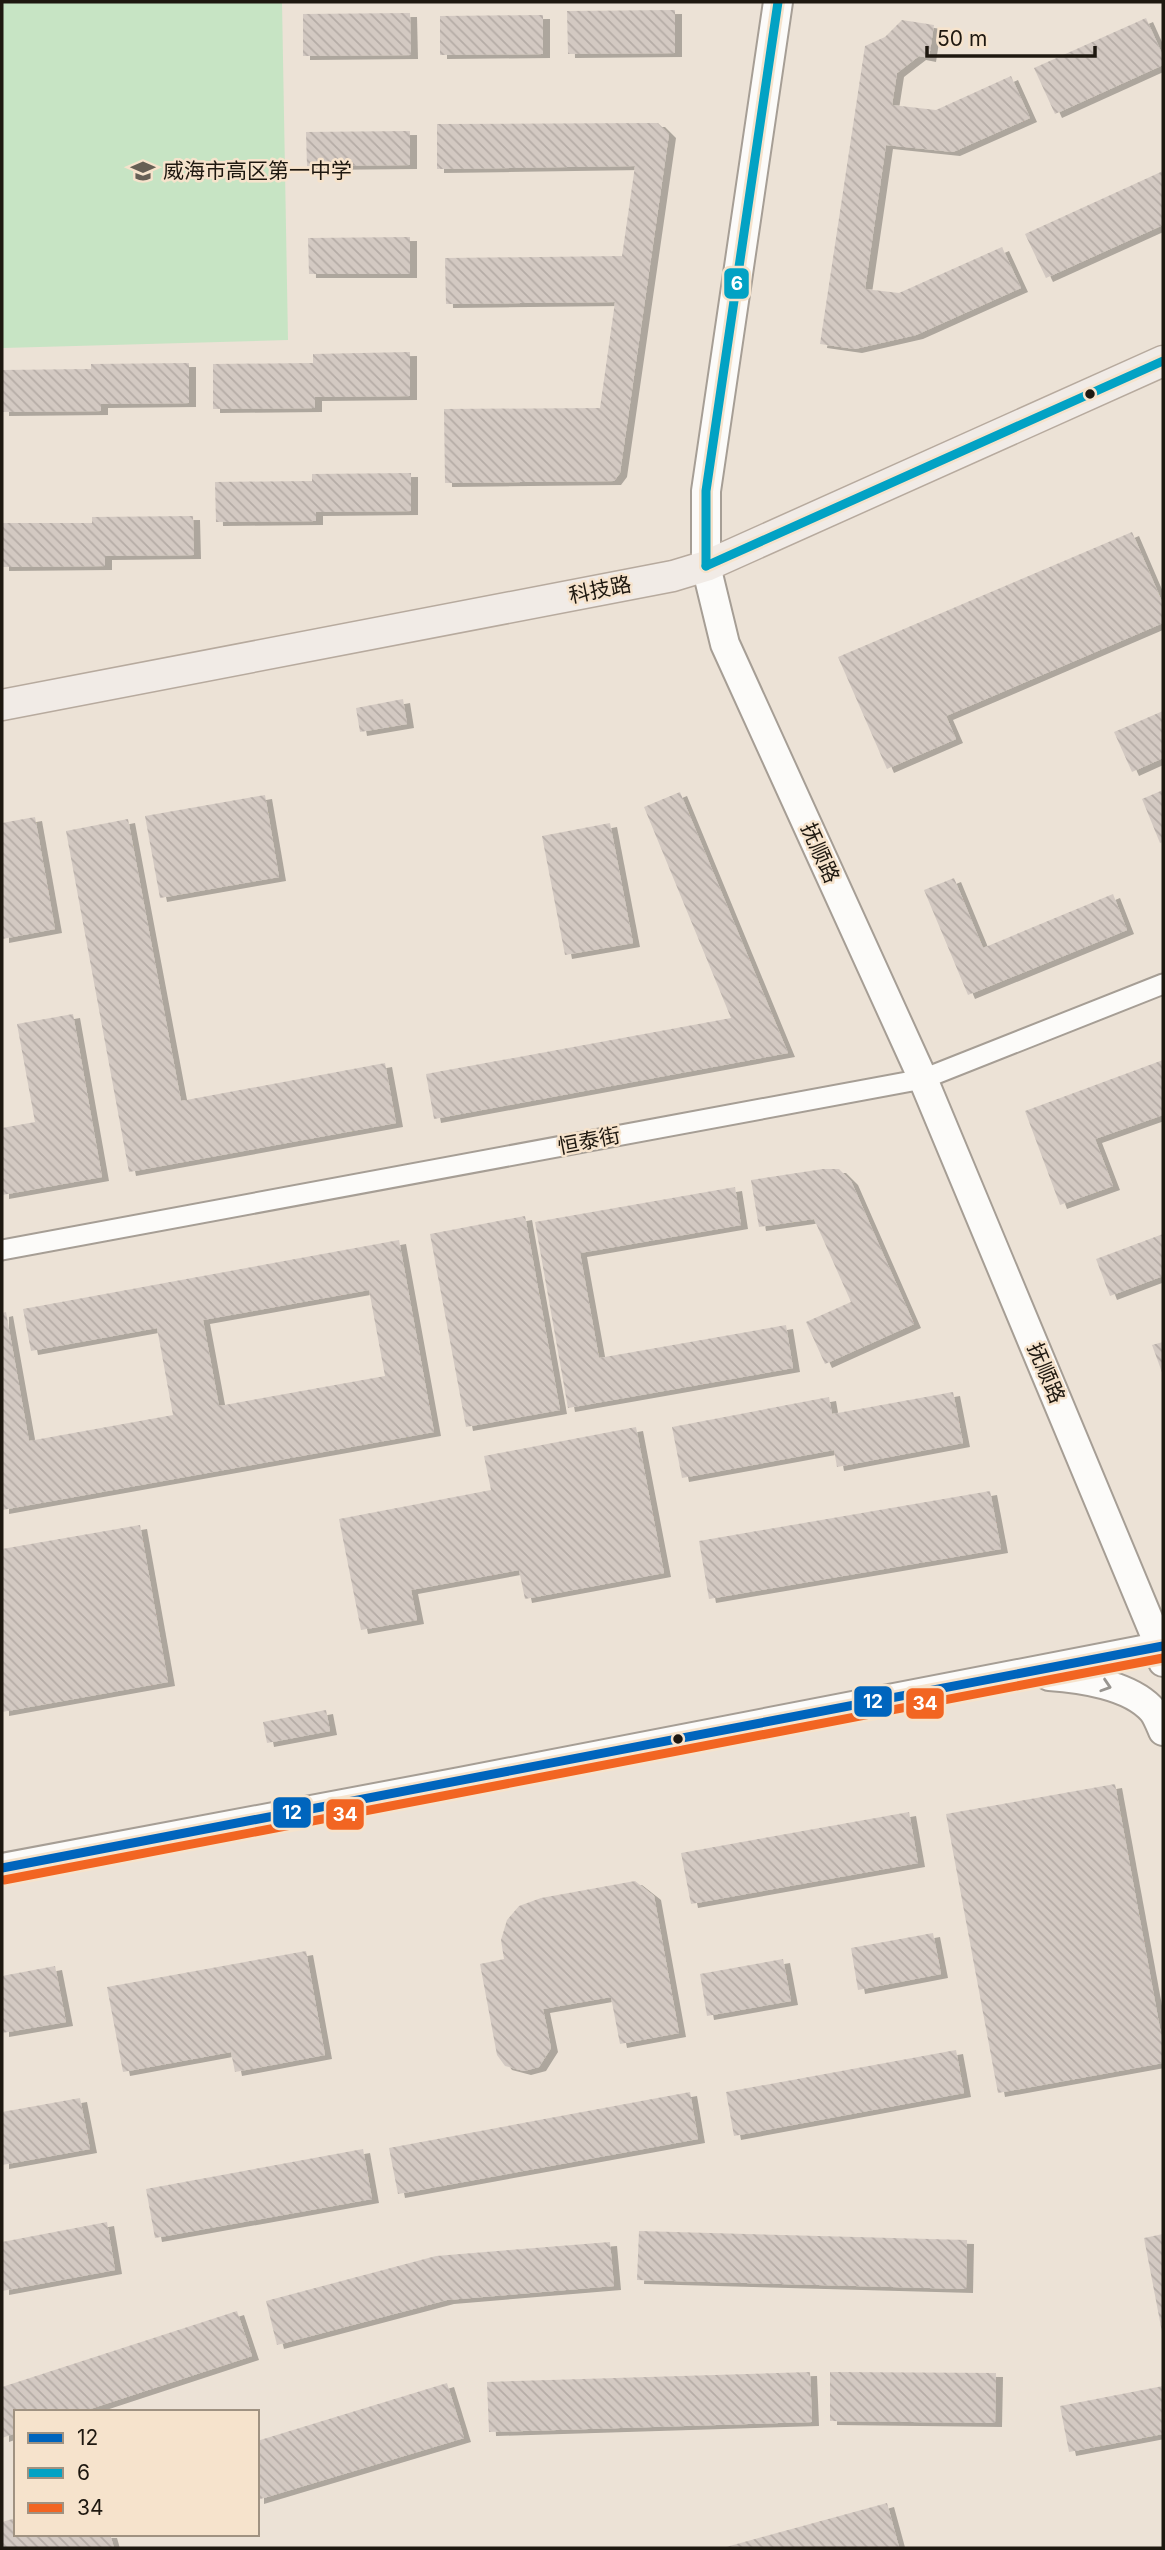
<svg xmlns="http://www.w3.org/2000/svg" width="1165" height="2550" font-family="Inter,'Noto Sans SC',sans-serif">
<style>
.green{fill:#c7e4c4}
.building{fill:url(#building-back-hatch);fill-rule:evenodd;filter:url(#shadow)}
.lines{fill:none;stroke-linecap:round;stroke-linejoin:round}
.street-casing{stroke:#a69e95;stroke-width:23}
.secondary-casing{stroke:#a69e95;stroke-width:32}
.primary-casing{stroke:#b7aa9e;stroke-width:33}
.street{stroke:#fcfbf9;stroke-width:19}
.secondary{stroke:#fcfbf9;stroke-width:28}
.primary{stroke:#f1ebe6;stroke-width:30}
.bus-1-casing{stroke:#f6e3cc;stroke-width:14}
.bus-2-casing{stroke:#f6e3cc;stroke-width:14}
.bus-3-casing{stroke:#f6e3cc;stroke-width:14}
.bus-1{stroke:#0065bd;stroke-width:9}
.bus-2{stroke:#02a2c4;stroke-width:9}
.bus-3{stroke:#f26522;stroke-width:9}
.oneway{stroke:#989590}
.bus-dot{fill:#1e1810;stroke:#f6e3cc;stroke-width:2.5}
.labels{text-anchor:middle;stroke-width:5;stroke-linejoin:round;paint-order:stroke}
.poi-label{font-size:21px;fill:#1e1810;stroke:#f6e3cc;text-anchor:start}
.street-label{font-size:21px;fill:#1e1810;stroke:#f6e3cc}
.line-badge{stroke:#f6e3cc;stroke-width:2.5}
.badge-label{font-size:19px;text-anchor:middle;font-weight:bold;fill:#fff}
</style>
<defs>
<pattern id="building-back-hatch" width="6" height="6" patternUnits="userSpaceOnUse" patternTransform="scale(1.75)"><rect width="6" height="6" fill="#d3c9c2"/><path d="M-1 5l2 2M0 0l6 6M5-1l2 2" fill="none" stroke="#b5aca6"/></pattern>
<filter id="shadow"><feDropShadow dx="7" dy="4" stdDeviation="0" flood-color="#0004"/></filter>
</defs>
<rect width="100%" height="100%" fill="#ece2d6"/>
<polygon class="green" points="2,2 282,2 288,340 3,348"/>
<g class="building">
<polygon points="675,10 675,53 568,54 567,11"/>
<polygon points="410,13 411,55 303,56 303,14"/>
<polygon points="543,15 543,54 440,55 440,16"/>
<polygon points="1146,18 1163,56 1163,65 1055,114 1034,68"/>
<polygon points="902,20 934,25 929,58 919,56 897,73 892,105 936,110 1011,76 1030,118 953,152 886,145 865,289 899,293 1002,247 1021,288 916,335 855,349 820,344 865,46 885,37"/>
<polygon points="658,123 669,134 620,473 614,481 445,483 444,409 600,408 615,302 446,304 445,258 622,256 635,166 437,169 437,124"/>
<polygon points="410,131 410,165 307,166 306,132"/>
<polygon points="1163,171 1163,225 1046,278 1025,234"/>
<polygon points="410,237 410,274 309,274 308,238"/>
<polygon points="410,352 410,396 315,397 315,408 213,409 213,364 313,363 313,354"/>
<polygon points="189,363 189,403 101,404 101,411 2,412 2,370 91,369 91,364"/>
<polygon points="411,473 411,511 316,512 316,521 216,522 215,482 312,481 312,474"/>
<polygon points="193,516 194,555 105,556 105,566 2,567 2,523 92,523 92,517"/>
<polygon points="1132,532 1163,604 1163,623 946,716 956,739 887,769 838,657"/>
<polygon points="403,699 407,724 360,732 356,708"/>
<polygon points="1163,711 1163,758 1132,772 1114,732"/>
<polygon points="1163,790 1163,842 1160,843 1142,799"/>
<polygon points="680,792 788,1053 434,1119 426,1074 731,1018 644,807"/>
<polygon points="265,795 279,877 160,898 145,816"/>
<polygon points="35,817 55,929 2,939 2,823"/>
<polygon points="128,819 181,1101 385,1063 396,1123 129,1172 66,831"/>
<polygon points="610,823 633,943 565,955 542,836"/>
<polygon points="954,878 983,948 1113,894 1127,930 968,995 924,890"/>
<polygon points="73,1014 102,1177 2,1195 2,1128 35,1122 17,1024"/>
<polygon points="1163,1060 1163,1115 1095,1139 1113,1186 1060,1205 1025,1111"/>
<polygon points="823,1169 839,1169 851,1181 914,1324 825,1364 806,1322 851,1302 814,1219 759,1227 751,1180"/>
<polygon points="735,1187 741,1225 580,1253 599,1358 786,1325 793,1368 568,1408 535,1222"/>
<polygon points="525,1216 560,1410 466,1427 430,1234"/>
<polygon points="1163,1234 1163,1276 1110,1296 1096,1259"/>
<path d="M399 1240 434 1432 2 1510V1313L6 1312 29 1441 173 1415 157 1328 31 1351 23 1309ZM369 1290 385 1376 219 1406 203 1320Z"/>
<polygon points="1163,1342 1163,1375 1152,1345"/>
<polygon points="953,1392 963,1443 837,1467 834,1450 682,1478 672,1427 829,1397 832,1414"/>
<polygon points="636,1427 664,1573 525,1599 519,1570 411,1590 417,1620 361,1630 339,1519 491,1490 484,1456"/>
<polygon points="990,1491 1001,1549 709,1599 699,1541"/>
<polygon points="140,1525 168,1682 2,1712 2,1549"/>
<polygon points="326,1710 330,1731 267,1743 263,1722"/>
<polygon points="1115,1784 1163,2045 1163,2063 998,2093 946,1814"/>
<polygon points="909,1812 918,1863 691,1904 681,1853"/>
<polygon points="635,1881 654,1896 679,2033 620,2044 611,1997 543,2009 551,2048 539,2067 524,2071 505,2066 497,2055 480,1964 504,1959 501,1940 507,1920 519,1906 541,1898"/>
<polygon points="933,1933 941,1974 858,1990 851,1948"/>
<polygon points="306,1951 325,2055 235,2072 231,2052 123,2072 107,1987"/>
<polygon points="783,1959 791,2001 707,2016 700,1974"/>
<polygon points="55,1966 66,2022 2,2033 2,1976"/>
<polygon points="956,2050 964,2093 734,2136 726,2092"/>
<polygon points="690,2092 698,2139 398,2194 389,2148"/>
<polygon points="80,2098 90,2149 2,2165 2,2112"/>
<polygon points="363,2149 372,2199 155,2238 146,2189"/>
<polygon points="107,2222 115,2270 2,2291 2,2242"/>
<polygon points="639,2231 967,2240 966,2289 637,2280"/>
<polygon points="1163,2234 1163,2332 1162,2332 1144,2238"/>
<polygon points="610,2242 614,2286 447,2300 277,2345 266,2301 436,2256"/>
<polygon points="237,2311 252,2356 81,2412 16,2412 16,2433 2,2438 2,2387"/>
<polygon points="810,2372 812,2422 489,2432 487,2382"/>
<polygon points="830,2372 996,2373 995,2423 830,2421"/>
<polygon points="447,2383 464,2438 257,2500 257,2441"/>
<polygon points="1163,2386 1163,2434 1069,2452 1060,2406"/>
<polygon points="887,2503 899,2547 727,2548 726,2547"/>
<polygon points="16,2518 16,2534 110,2534 114,2548 2,2548 2,2522"/>
</g>
<g class="lines">
<g class="street-casing">
<polyline id="street" points="2,1250 923,1079 1163,984"/>
</g>
<g class="secondary-casing">
<g id="secondary">
<polyline points="778,2 706,491 706,566 725,644 923,1079 1160,1647 1163,1662"/>
<path d="M1049 1676C1080 1678 1131 1685 1153 1711 1157 1716 1160 1724 1163 1731"/>
<polyline points="2,1868 460,1782 1163,1646"/>
</g>
</g>
<g class="primary-casing">
<polyline id="primary" points="2,705 673,576 706,566 1163,361"/>
</g>
<use href="#street" class="street"/>
<use href="#secondary" class="secondary"/>
<use href="#primary" class="primary"/>
<g class="bus-1-casing">
<polyline id="bus-1" points="2,1868 1163,1646"/>
</g>
<g class="bus-2-casing">
<g id="bus-2">
<polyline points="706,566 706,491 778,2"/>
<polyline points="706,566 1163,361"/>
</g>
</g>
<g class="bus-3-casing">
<polyline id="bus-3" points="4,1880 1163,1658"/>
</g>
<use href="#bus-1" class="bus-1"/>
<use href="#bus-2" class="bus-2"/>
<use href="#bus-3" class="bus-3"/>
</g>
<defs><path id="oneway-chevron" d="M-2-3.5L2.5 0L-2 3.5" fill="none" stroke-width="1.6" stroke-linecap="round" stroke-linejoin="round" transform="scale(1.75)"/></defs>
<use class="oneway" href="#oneway-chevron" transform="translate(1106 1686) rotate(18)"/>
<defs>
<g id="school-bare" transform="scale(1.89)"><path d="M0-5L7-2L0 1L-7-2ZM-4 1L0 2.5L4 1V4Q0 6-4 4Z" fill="#665f55" stroke="#f6e3cc" stroke-width="2.5" paint-order="stroke"/></g>
</defs>
<g fill-rule="evenodd">
<use href="#school-bare" x="143" y="171"/>
</g>
<g class="bus-dot">
<circle cx="1090" cy="394" r="6"/>
<circle cx="678" cy="1739" r="6"/>
</g>
<g class="labels">
<g class="poi-label">
<text x="163" y="178">威海市高区第一中学</text>
</g>
<g class="street-label">
<text transform="translate(600 590) rotate(-11)" y="7">科技路</text>
<text transform="translate(820 853) rotate(66)" y="7">抚顺路</text>
<text transform="translate(589 1141) rotate(-11)" y="7">恒泰街</text>
<text transform="translate(1046 1373) rotate(67)" y="7">抚顺路</text>
</g>
</g>
<g class="line-badge">
<rect x="723" y="267" width="27" height="33" rx="7" fill="#02a2c4"/>
<rect x="853" y="1685" width="40" height="33" rx="7" fill="#0065bd"/>
<rect x="905" y="1687" width="40" height="33" rx="7" fill="#f26522"/>
<rect x="272" y="1796" width="40" height="33" rx="7" fill="#0065bd"/>
<rect x="325" y="1798" width="40" height="33" rx="7" fill="#f26522"/>
</g>
<g class="badge-label">
<text x="737" y="290">6</text>
<text x="873" y="1708">12</text>
<text x="925" y="1710">34</text>
<text x="292" y="1819">12</text>
<text x="345" y="1821">34</text>
</g>
<rect width="1165" height="2550" fill="none" stroke="#1e1810" stroke-width="7"/>
<rect x="14" y="2410" width="245" height="126" fill="#f6e3cc" stroke="#a09281" stroke-width="2"/>
<rect x="28" y="2433" width="35" height="10" fill="#0065bd" stroke="#a09281" stroke-width="2"/>
<text x="77" y="2445" font-size="21" fill="#1e1810">12</text>
<rect x="28" y="2468" width="35" height="10" fill="#02a2c4" stroke="#a09281" stroke-width="2"/>
<text x="77" y="2480" font-size="21" fill="#1e1810">6</text>
<rect x="28" y="2503" width="35" height="10" fill="#f26522" stroke="#a09281" stroke-width="2"/>
<text x="77" y="2515" font-size="21" fill="#1e1810">34</text>
<path d="M927 46v10h168v-10" fill="none" stroke="#1e1810" stroke-width="3.5"/>
<text x="937" y="46" font-size="21" fill="#1e1810" stroke="#f6e3cc" stroke-width="5" paint-order="stroke">50 m</text>
</svg>
